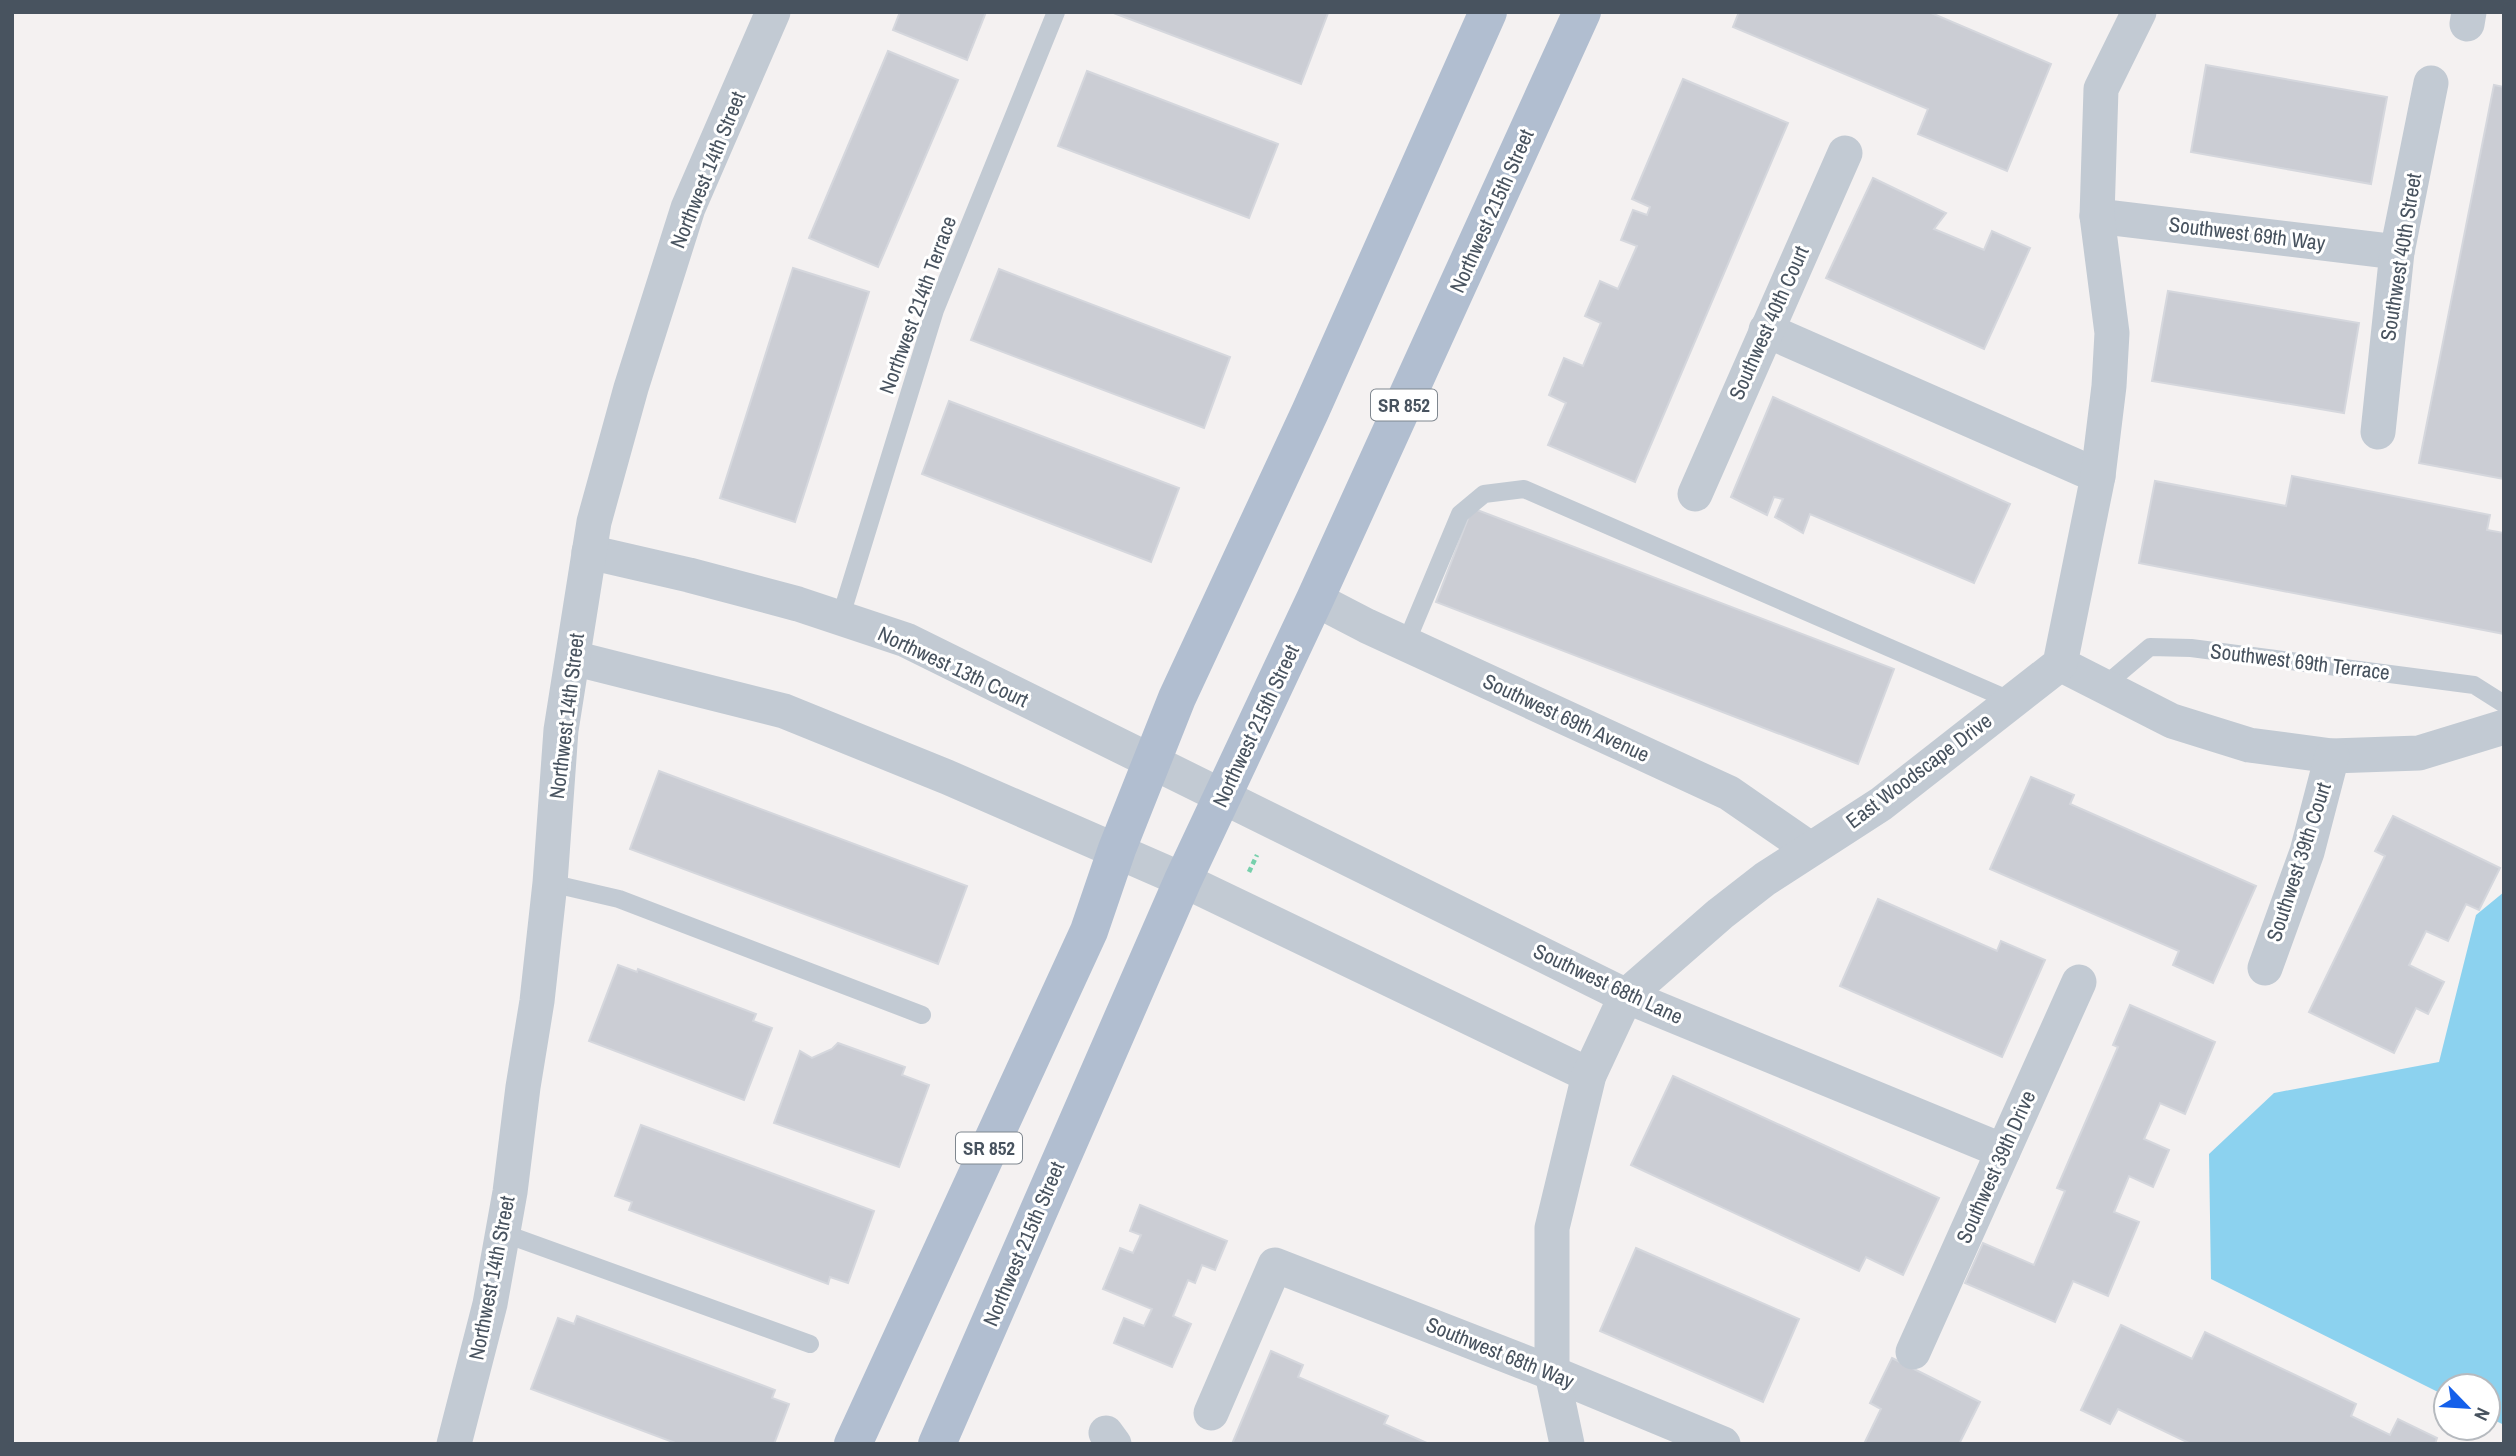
<svg xmlns="http://www.w3.org/2000/svg" width="2516" height="1456" font-family="'Archivo Narrow',sans-serif">
<style>
.water{fill:#8cd2ef}
.building{fill:#cbcdd4;stroke:#d5d7dd;stroke-width:2}
.lines{fill:none;stroke-linecap:round;stroke-linejoin:round}
.path{stroke:#77d0ac;stroke-width:4.5;stroke-dasharray:5 3.5;stroke-linecap:butt}
.lane{stroke:#c2cad3;stroke-width:18}
.street{stroke:#c2cad3;stroke-width:35}
.primary{stroke:#b1bed0;stroke-width:38}
.labels{text-anchor:middle;stroke-width:6;stroke-linejoin:round;paint-order:stroke}
.shield{fill:#fff;stroke:#7f878f;stroke-width:2}
.shield-label{font-size:19px;font-weight:bold;fill:#48535f}
.street-label{font-size:21px;fill:#48535f;stroke:#fff}
</style>
<rect width="100%" height="100%" fill="#f4f1f1"/>
<polygon class="water" points="2504,892 2504,1425 2488,1417 2488,1386 2446,1386 2446,1396 2211,1279 2209,1154 2274,1093 2439,1062 2476,915"/>
<g class="building">
<polygon points="900,12 986,12 967,60 893,30"/>
<polygon points="1111,12 1326,12 1328,13 1301,84"/>
<polygon points="1739,12 1929,12 2051,64 2007,171 1918,134 1928,109 1733,27"/>
<polygon points="888,51 958,80 878,267 809,238"/>
<polygon points="2206,65 2387,97 2371,184 2191,152"/>
<polygon points="1087,71 1278,144 1249,218 1058,146"/>
<polygon points="1683,79 1788,123 1635,482 1548,445 1566,403 1549,395 1564,358 1583,366 1601,323 1585,316 1600,281 1618,289 1637,246 1621,240 1633,210 1647,215 1650,207 1632,199"/>
<polygon points="2494,85 2504,87 2504,479 2419,463"/>
<polygon points="1873,178 1946,213 1934,229 1984,250 1992,231 2030,248 1984,349 1826,278"/>
<polygon points="793,268 869,292 795,522 720,498"/>
<polygon points="999,269 1230,357 1204,428 971,340"/>
<polygon points="2168,291 2359,323 2344,413 2152,381"/>
<polygon points="1773,397 2010,504 1974,583 1810,514 1803,533 1775,517 1783,499 1774,497 1767,515 1731,497"/>
<polygon points="949,401 1179,488 1151,562 922,474"/>
<polygon points="2292,476 2490,515 2487,530 2504,533 2504,634 2139,563 2155,481 2286,506"/>
<polygon points="1472,508 1894,669 1858,764 1436,602"/>
<polygon points="659,771 967,886 938,964 630,849"/>
<polygon points="2031,777 2074,795 2070,804 2256,886 2213,983 2173,965 2179,951 1990,869"/>
<polygon points="2393,816 2500,868 2479,910 2466,904 2448,941 2426,931 2409,965 2444,982 2428,1014 2416,1008 2394,1053 2309,1012 2385,856 2375,851"/>
<polygon points="1878,899 1997,951 2001,941 2045,960 2002,1057 1840,986"/>
<polygon points="618,965 637,972 638,969 756,1014 753,1021 772,1028 744,1100 589,1041"/>
<polygon points="2130,1005 2215,1042 2185,1114 2160,1103 2144,1139 2169,1150 2153,1187 2129,1176 2114,1212 2139,1222 2108,1296 2073,1281 2055,1322 1965,1283 1983,1243 2034,1265 2065,1191 2057,1188 2118,1047 2113,1045"/>
<polygon points="838,1043 905,1067 902,1075 929,1085 899,1167 774,1123 800,1051 812,1058 832,1049"/>
<polygon points="1673,1076 1939,1198 1903,1275 1866,1257 1859,1271 1631,1165"/>
<polygon points="641,1125 874,1211 848,1283 830,1277 828,1284 629,1210 632,1202 615,1196"/>
<polygon points="1140,1205 1227,1241 1215,1270 1202,1265 1195,1283 1188,1280 1173,1316 1191,1324 1172,1367 1114,1343 1124,1318 1144,1326 1152,1309 1103,1289 1120,1248 1133,1253 1141,1235 1130,1231"/>
<polygon points="1636,1248 1799,1319 1763,1402 1600,1331"/>
<polygon points="577,1316 775,1390 772,1398 789,1404 774,1444 678,1444 531,1389 558,1318 574,1324"/>
<polygon points="2121,1325 2192,1359 2205,1332 2356,1404 2351,1416 2390,1435 2398,1419 2437,1438 2435,1444 2191,1444 2118,1409 2110,1424 2081,1410"/>
<polygon points="1271,1351 1303,1365 1298,1377 1388,1416 1384,1424 1429,1444 1232,1444"/>
<polygon points="1892,1358 1980,1402 1960,1442 1963,1444 1864,1444 1881,1409 1870,1403"/>
</g>
<g class="lines">
<polyline class="path" points="1249,872 1257,855"/>
<g class="lane">
<polyline points="840,619 935,310 1056,12"/>
<polyline points="1406,643 1460,514 1484,494 1524,489 2012,701"/>
<polyline points="2104,686 2150,647 2191,648 2474,685 2504,704"/>
<polyline points="550,883 619,899 922,1015"/>
<polyline points="503,1233 810,1344"/>
</g>
<g class="street">
<polyline points="2467,24 2469,12"/>
<polyline points="2097,216 2397,252"/>
<polyline points="1766,330 2098,476"/>
<polyline points="2378,432 2397,252 2431,83"/>
<polyline points="1695,494 1845,153"/>
<polyline points="589,552 689,575 798,604 906,640 1626,996 2003,1151"/>
<polyline points="1315,599 1367,626 1729,793 1810,849"/>
<polyline points="573,658 784,711 947,777 1183,880 1589,1075"/>
<polyline points="2060,664 2172,721 2249,745 2332,756 2419,753 2504,727"/>
<polyline points="2265,968 2307,852 2332,756"/>
<polyline points="1913,1352 2079,982"/>
<polyline points="1211,1413 1275,1265 1552,1373 1723,1444"/>
<polyline points="1106,1433 1114,1444"/>
<polyline points="454,1444 490,1304 510,1192 523,1087 537,1001 550,883 561,730 594,522 631,388 688,208 773,12"/>
<polyline points="1567,1444 1552,1373 1552,1228 1589,1075 1626,996 1720,914 1765,879 1881,804 2060,664 2098,476 2109,386 2112,333 2097,216 2101,89 2139,12"/>
</g>
<g class="primary">
<polyline points="853,1444 1089,931 1117,849 1177,698 1310,412 1488,12"/>
<polyline points="937,1444 1183,880 1315,599 1582,12"/>
</g>
</g>
<g class="labels">
<g class="shield">
<rect x="1371" y="389.5" width="66" height="31" rx="5"/>
<rect x="956" y="1132.5" width="66" height="31" rx="5"/>
</g>
<g class="shield-label">
<text x="1404" y="412">SR 852</text>
<text x="989" y="1155">SR 852</text>
</g>
<g class="street-label">
<text transform="translate(708 170) rotate(-68)" y="7">Northwest 14th Street</text>
<text transform="translate(1492 211) rotate(-66)" y="7">Northwest 215th Street</text>
<text transform="translate(2247 234) rotate(7)" y="7">Southwest 69th Way</text>
<text transform="translate(2401 257) rotate(-81)" y="7">Southwest 40th Street</text>
<text transform="translate(918 305) rotate(-70)" y="7">Northwest 214th Terrace</text>
<text transform="translate(1769 323) rotate(-66)" y="7">Southwest 40th Court</text>
<text transform="translate(2300 662) rotate(7)" y="7">Southwest 69th Terrace</text>
<text transform="translate(953 667) rotate(25)" y="7">Northwest 13th Court</text>
<text transform="translate(567 716) rotate(-83)" y="7">Northwest 14th Street</text>
<text transform="translate(1566 718) rotate(25)" y="7">Southwest 69th Avenue</text>
<text transform="translate(1256 726) rotate(-65)" y="7">Northwest 215th Street</text>
<text transform="translate(1919 771) rotate(-37)" y="7">East Woodscape Drive</text>
<text transform="translate(2299 862) rotate(-72)" y="7">Southwest 39th Court</text>
<text transform="translate(1608 984) rotate(25)" y="7">Southwest 68th Lane</text>
<text transform="translate(1996 1167) rotate(-66)" y="7">Southwest 39th Drive</text>
<text transform="translate(1024 1244) rotate(-67)" y="7">Northwest 215th Street</text>
<text transform="translate(492 1278) rotate(-79)" y="7">Northwest 14th Street</text>
<text transform="translate(1500 1353) rotate(22)" y="7">Southwest 68th Way</text>
</g>
</g>
<rect width="2516" height="1456" fill="none" stroke="#48535f" stroke-width="28"/>
<g transform="translate(2467 1407) rotate(115)"><circle r="33" fill="#ffffff" stroke="#b6babf" stroke-width="2"/>
<path d="M0-5L12 26L0 18L-12 26Z" fill="#1560ea"/>
<text y="-10" font-size="19" font-weight="bold" text-anchor="middle" fill="#48535f">N</text>
</g>
</svg>
